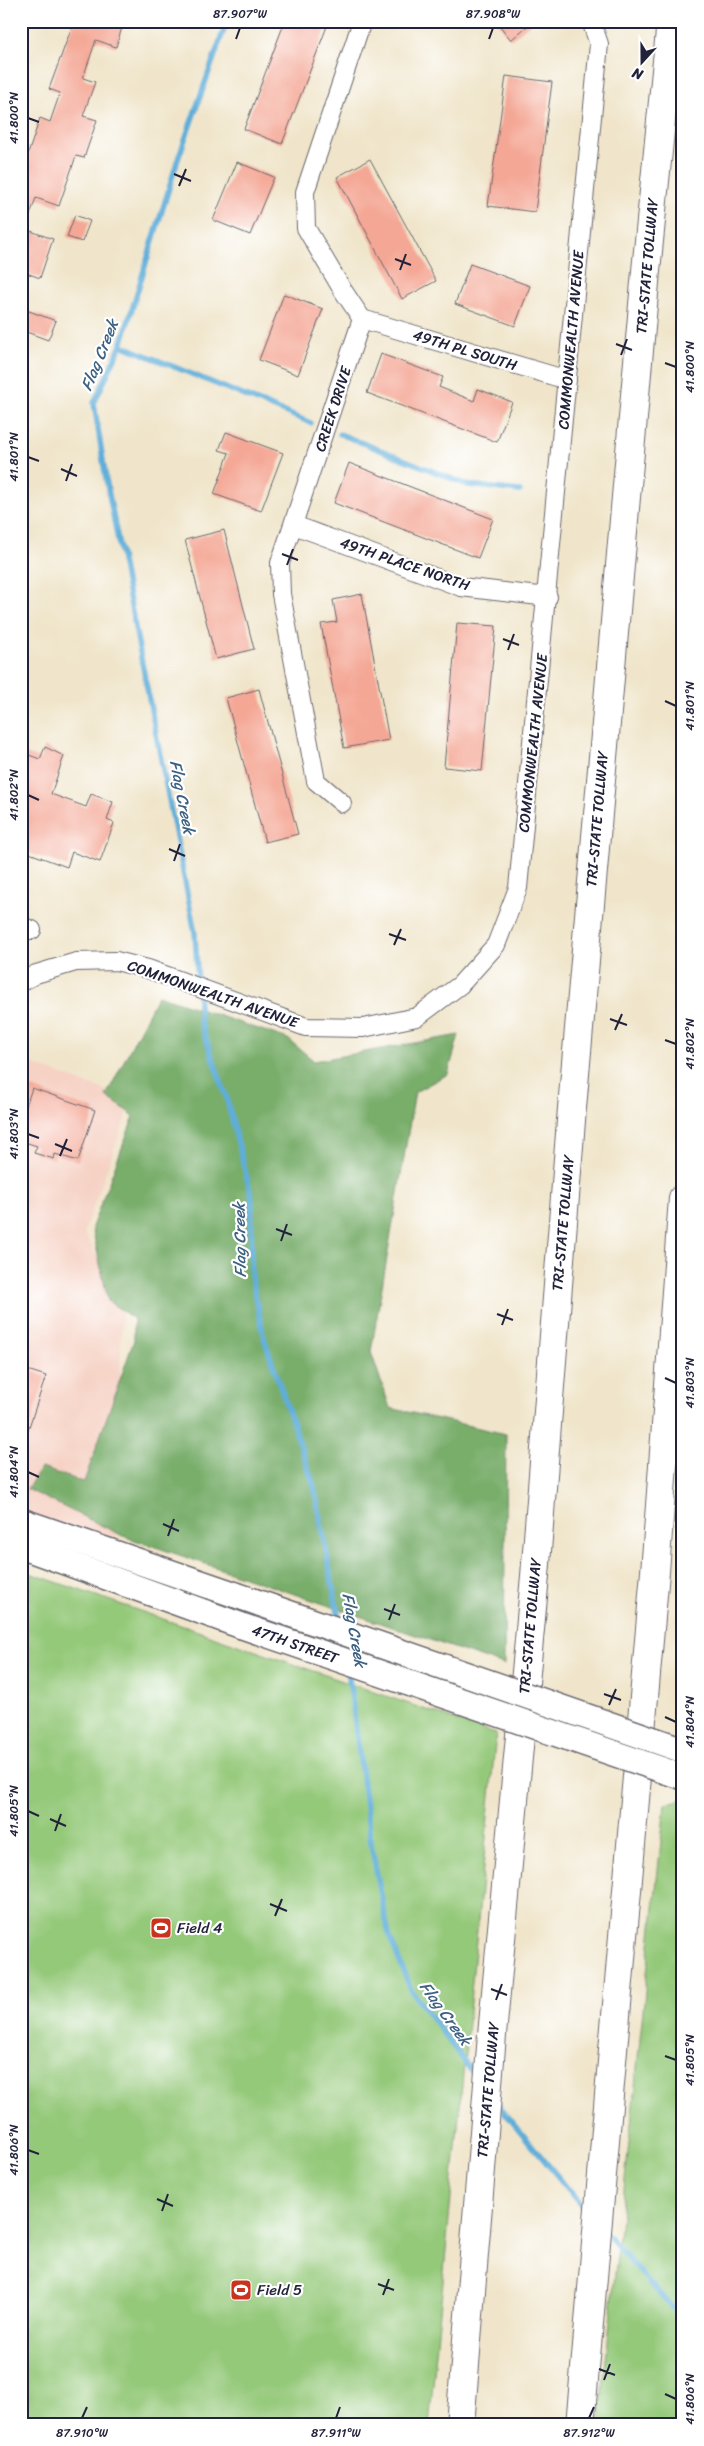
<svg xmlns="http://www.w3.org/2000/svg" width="704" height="2446" font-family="Sriracha,sans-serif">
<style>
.built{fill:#f6d2c4}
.green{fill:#95c97a;stroke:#5c765a}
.forest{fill:#78ad6a;stroke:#4d6852}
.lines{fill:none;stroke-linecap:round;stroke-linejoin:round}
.stream{stroke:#5eaed9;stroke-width:5.5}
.building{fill:#f4a795}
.street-casing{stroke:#6a666d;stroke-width:20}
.secondary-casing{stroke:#6a666d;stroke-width:28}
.highway-casing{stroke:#6a666d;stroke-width:30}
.street{stroke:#fff;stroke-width:18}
.secondary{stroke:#fff;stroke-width:25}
.highway{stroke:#fff;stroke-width:28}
.secondary-bridge-casing{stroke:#6a666d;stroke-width:28;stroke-linecap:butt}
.secondary-bridge{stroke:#fff;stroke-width:25}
.ticks{fill:none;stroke:#22223b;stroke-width:2}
.labels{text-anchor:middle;stroke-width:4.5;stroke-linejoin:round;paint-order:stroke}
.street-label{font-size:15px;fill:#22223b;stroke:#fff}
.poi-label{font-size:15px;fill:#22223b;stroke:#fff;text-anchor:start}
.water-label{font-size:16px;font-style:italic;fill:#3d6182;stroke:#fff}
.neatline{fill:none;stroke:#22223b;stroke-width:2}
.ticks-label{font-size:12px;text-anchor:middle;fill:#22223b}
</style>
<rect width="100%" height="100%" fill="#fff"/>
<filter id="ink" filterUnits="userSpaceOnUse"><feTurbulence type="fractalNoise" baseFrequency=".02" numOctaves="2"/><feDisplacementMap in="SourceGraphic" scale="10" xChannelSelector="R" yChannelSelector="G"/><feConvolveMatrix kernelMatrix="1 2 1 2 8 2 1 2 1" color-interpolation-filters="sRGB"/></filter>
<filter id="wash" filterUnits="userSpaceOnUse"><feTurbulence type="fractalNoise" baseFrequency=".0096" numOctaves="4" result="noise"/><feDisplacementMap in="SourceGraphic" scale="20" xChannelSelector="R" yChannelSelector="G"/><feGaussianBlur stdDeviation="1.12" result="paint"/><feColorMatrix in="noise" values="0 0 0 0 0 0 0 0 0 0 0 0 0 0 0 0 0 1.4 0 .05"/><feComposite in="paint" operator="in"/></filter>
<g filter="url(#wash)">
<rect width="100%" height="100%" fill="#f0e5ca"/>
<polygon class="built" points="21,1060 132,1100 84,1232 122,1304 116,1547 21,1519"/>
<g class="green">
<polygon points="21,1570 496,1734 429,2425 21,2425"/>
<polygon points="683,1799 683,2425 599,2425 665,1804"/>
</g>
<polygon class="forest" points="158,995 288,1039 314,1061 459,1035 448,1074 415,1092 371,1352 390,1408 506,1434 504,1665 123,1536 27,1489 41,1468 84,1482 134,1340 134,1319 108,1301 92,1227 134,1116 106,1096"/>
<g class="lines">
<g class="stream">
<polyline points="227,21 177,162 121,345 94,403 106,479 195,933 200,1022 226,1096 252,1198 251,1274 264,1338 314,1486 340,1624"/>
<polyline points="121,345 311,423"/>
<polyline points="340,434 468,485 520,491"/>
<polyline points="348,1670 371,1844 389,1935 411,1990 479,2081"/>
<polyline points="496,2102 589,2214"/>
<polyline points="606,2234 683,2320"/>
</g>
</g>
<g id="blocks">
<g class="building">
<polygon points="74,21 124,21 116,47 96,40 83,78 95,82 83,116 97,120 84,158 76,156 59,206 36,198 25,229 53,239 40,278 21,271 21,165 24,166 40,118 50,122 60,93 49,89"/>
<polygon points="285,21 329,21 282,144 244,129"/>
<polygon points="496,21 533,21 511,40"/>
<polygon points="506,76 552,82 535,212 488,206"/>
<polygon points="370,159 436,281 402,299 337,177"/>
<polygon points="237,162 274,177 250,235 213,220"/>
<polygon points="75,215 90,221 82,242 67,237"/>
<polygon points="470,264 530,286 515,326 455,304"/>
<polygon points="284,294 323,309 298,375 259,360"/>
<polygon points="21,308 56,321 48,340 21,330"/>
<polygon points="381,354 443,377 439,387 474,401 478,389 512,402 497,442 367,393"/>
<polygon points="226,432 283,453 261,511 214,494 229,453 219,450"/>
<polygon points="349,463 493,519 478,558 334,503"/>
<polygon points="224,530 254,649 216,659 185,540"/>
<polygon points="362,594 389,740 344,748 321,624 337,622 333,600"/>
<polygon points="457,623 496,626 482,771 444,767"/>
<polygon points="259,689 298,834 265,842 226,698"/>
<polygon points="45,747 64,756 51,794 86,807 91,794 113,802 107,820 114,823 100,862 72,852 67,867 21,850 21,766 26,754 40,759"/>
<polygon points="32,1088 95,1110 78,1161 55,1154 54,1159 34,1153 37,1146 21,1141 21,1121"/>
<polygon points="21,1368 46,1376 24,1442 21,1441"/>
</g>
</g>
</g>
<g filter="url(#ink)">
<use href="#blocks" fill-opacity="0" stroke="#6a666d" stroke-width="1"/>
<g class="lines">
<g class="street-casing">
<g id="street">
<polyline points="362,319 567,380"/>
<polyline points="294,525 461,587 548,597"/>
<polyline points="342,803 316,781 281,594 280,563 362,319 342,289 306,228 305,192 362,21"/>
<polyline points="21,926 32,930"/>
<polyline points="21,982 36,974 76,962 116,961 148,969 306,1027 363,1028 417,1017 460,985 496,945 518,888 599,44 591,21"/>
</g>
</g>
<g class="secondary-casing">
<g id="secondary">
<polyline points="21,1521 236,1595"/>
<polyline points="21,1546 242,1626"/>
</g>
</g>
<g class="highway-casing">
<g id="highway">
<polyline points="460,2425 492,2035 535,1576 572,1108 646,271 671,21"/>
<polyline points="580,2425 655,1572 683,1198"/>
</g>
</g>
<use href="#street" class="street"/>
<use href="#secondary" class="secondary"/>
<use href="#highway" class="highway"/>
<g class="secondary-bridge-casing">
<g id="secondary-bridge">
<polyline points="236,1595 683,1750"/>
<polyline points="242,1626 683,1777"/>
</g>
</g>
<use href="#secondary-bridge" class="secondary-bridge"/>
</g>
</g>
<path class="ticks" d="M236 39 240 28M489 39 493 28M28 118 39 122M174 174 191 181M179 186 186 169M395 259 411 265M400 270 406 254M616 344 632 350M621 355 627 339M665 363 676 367M28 457 39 461M61 469 77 476M66 481 72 464M282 554 298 560M287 565 293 549M503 639 519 645M508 650 514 634M665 701 676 706M28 795 39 800M169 849 185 856M174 861 180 844M389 934 406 940M394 945 401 929M610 1019 627 1025M615 1030 622 1014M665 1040 676 1044M28 1134 39 1138M55 1144 72 1151M60 1156 67 1139M276 1229 292 1235M281 1241 287 1224M497 1314 513 1320M502 1325 508 1309M665 1378 676 1383M28 1472 39 1477M163 1524 179 1531M168 1536 174 1519M384 1609 400 1615M389 1620 395 1604M604 1694 621 1700M609 1705 616 1689M665 1717 676 1722M28 1811 39 1816M50 1819 66 1826M55 1831 61 1814M270 1904 287 1911M275 1916 282 1899M491 1989 507 1995M496 2000 502 1984M665 2056 676 2060M28 2150 39 2154M157 2199 173 2206M162 2211 168 2194M378 2284 394 2290M383 2295 389 2279M599 2369 615 2375M604 2380 610 2364M665 2394 676 2399M82 2418 87 2407M336 2418 340 2407M589 2418 594 2407"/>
<defs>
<g id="stadium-square" transform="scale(1.125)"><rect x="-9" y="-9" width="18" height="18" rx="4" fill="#c8321e" stroke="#fff"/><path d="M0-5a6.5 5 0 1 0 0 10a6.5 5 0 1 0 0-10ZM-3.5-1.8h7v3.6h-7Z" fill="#fff"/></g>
</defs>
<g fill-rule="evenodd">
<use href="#stadium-square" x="161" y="1928"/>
<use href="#stadium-square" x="241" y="2290"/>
</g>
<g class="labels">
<g class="street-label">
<text transform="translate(647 266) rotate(-85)" y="5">TRI-STATE TOLLWAY</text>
<text transform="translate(571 340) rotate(-85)" y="5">COMMONWEALTH AVENUE</text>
<text transform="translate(465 350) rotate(17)" y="5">49TH PL SOUTH</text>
<text transform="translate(333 409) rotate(-72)" y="5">CREEK DRIVE</text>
<text transform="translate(405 564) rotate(19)" y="5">49TH PLACE NORTH</text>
<text transform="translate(533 743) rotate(-84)" y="5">COMMONWEALTH AVENUE</text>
<text transform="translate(597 819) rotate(-85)" y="5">TRI-STATE TOLLWAY</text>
<text transform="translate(213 994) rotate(19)" y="5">COMMONWEALTH AVENUE</text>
<text transform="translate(563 1223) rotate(-85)" y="5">TRI-STATE TOLLWAY</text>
<text transform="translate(530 1626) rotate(-85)" y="5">TRI-STATE TOLLWAY</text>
<text transform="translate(295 1644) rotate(19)" y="5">47TH STREET</text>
<text transform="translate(488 2090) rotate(-85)" y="5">TRI-STATE TOLLWAY</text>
</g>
<g class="poi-label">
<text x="177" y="1933">Field 4</text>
<text x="257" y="2295">Field 5</text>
</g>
<g class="water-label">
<text transform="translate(99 355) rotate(-68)" y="6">Flag Creek</text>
<text transform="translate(183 797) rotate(79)" y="6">Flag Creek</text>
<text transform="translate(239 1240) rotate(-91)" y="6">Flag Creek</text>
<text transform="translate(355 1630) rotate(80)" y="6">Flag Creek</text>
<text transform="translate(446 2013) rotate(54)" y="6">Flag Creek</text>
</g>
</g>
<rect width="704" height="2446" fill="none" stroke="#fff" stroke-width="55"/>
<g transform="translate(642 62) rotate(201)" stroke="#ffffff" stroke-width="4" paint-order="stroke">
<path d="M0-4L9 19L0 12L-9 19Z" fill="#22223b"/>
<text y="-8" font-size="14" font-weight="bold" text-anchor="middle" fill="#22223b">N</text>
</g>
<rect x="28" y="28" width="648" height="2390" class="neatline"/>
<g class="ticks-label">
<text x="240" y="18">87.907°W</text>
<text x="493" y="18">87.908°W</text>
<text transform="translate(14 118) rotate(-90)" y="4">41.800°N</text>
<text transform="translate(690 367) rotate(-90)" y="4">41.800°N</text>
<text transform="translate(14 457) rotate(-90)" y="4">41.801°N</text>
<text transform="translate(690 706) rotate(-90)" y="4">41.801°N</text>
<text transform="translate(14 795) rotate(-90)" y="4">41.802°N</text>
<text transform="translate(690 1044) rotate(-90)" y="4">41.802°N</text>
<text transform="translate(14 1134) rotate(-90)" y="4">41.803°N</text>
<text transform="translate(690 1383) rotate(-90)" y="4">41.803°N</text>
<text transform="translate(14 1472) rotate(-90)" y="4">41.804°N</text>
<text transform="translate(690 1722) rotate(-90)" y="4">41.804°N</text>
<text transform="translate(14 1811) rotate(-90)" y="4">41.805°N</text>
<text transform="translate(690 2060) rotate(-90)" y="4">41.805°N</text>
<text transform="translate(14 2150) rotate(-90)" y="4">41.806°N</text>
<text transform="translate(690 2399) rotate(-90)" y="4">41.806°N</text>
<text x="82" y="2437">87.910°W</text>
<text x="336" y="2437">87.911°W</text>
<text x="589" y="2437">87.912°W</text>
</g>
</svg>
